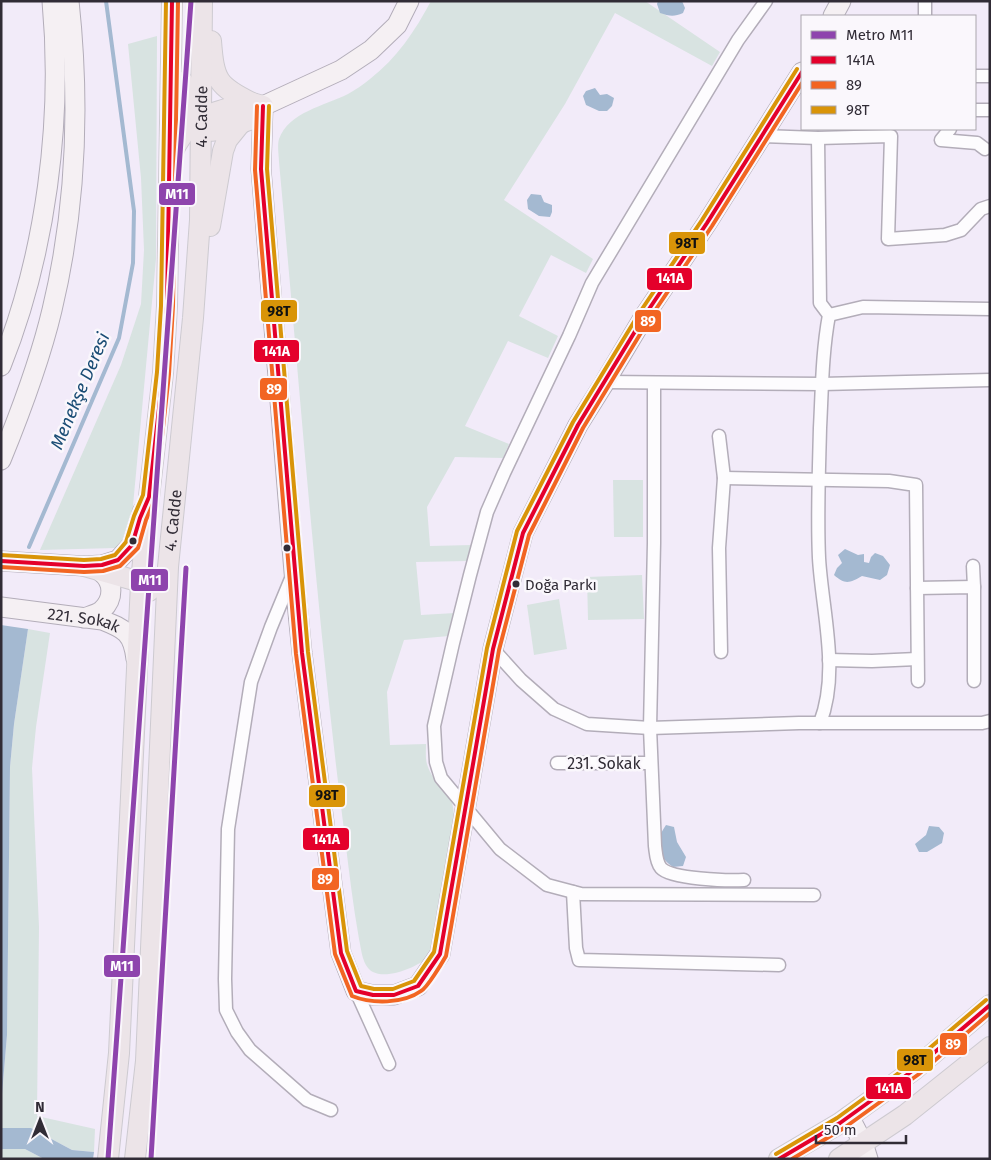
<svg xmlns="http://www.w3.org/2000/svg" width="991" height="1160" font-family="'Fira Sans',sans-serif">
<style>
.green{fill:#d8e3e1}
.water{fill:#a4b9d1}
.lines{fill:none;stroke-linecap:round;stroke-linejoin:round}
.stream{stroke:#a4b9d1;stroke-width:4}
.street-casing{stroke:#b3adb9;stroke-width:15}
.secondary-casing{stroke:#b3adb9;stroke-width:21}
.primary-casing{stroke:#cdcad0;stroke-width:22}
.street{stroke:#fdfcfe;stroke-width:12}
.secondary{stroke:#f5f0f3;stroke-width:19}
.primary{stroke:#ece4e8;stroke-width:20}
.bus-1-casing{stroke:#faf7fc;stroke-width:8}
.bus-2-casing{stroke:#faf7fc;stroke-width:8}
.bus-3-casing{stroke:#faf7fc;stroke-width:8}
.bus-1{stroke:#e4002b;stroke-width:4}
.bus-2{stroke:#f26522;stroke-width:4}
.bus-3{stroke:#d99408;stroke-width:4}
.metro-1-casing{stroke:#faf7fc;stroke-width:9}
.metro-1{stroke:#8e44ad;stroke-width:5}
.bus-dot{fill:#312c36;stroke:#faf7fc;stroke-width:2}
.labels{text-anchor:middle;stroke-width:5;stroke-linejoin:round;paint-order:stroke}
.bus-label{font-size:15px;fill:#312c36;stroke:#faf7fc;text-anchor:start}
.street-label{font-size:16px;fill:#312c36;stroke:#faf7fc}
.water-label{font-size:18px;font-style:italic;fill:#1b4d75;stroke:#faf7fc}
.line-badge{stroke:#faf7fc;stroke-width:2}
.badge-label{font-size:14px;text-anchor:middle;font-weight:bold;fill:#fff}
.pale-badge-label{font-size:14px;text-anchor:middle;font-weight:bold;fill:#111}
</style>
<rect width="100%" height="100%" fill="#f2ebf9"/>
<g class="green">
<path d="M431 1H645L720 52 712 66 615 13 565 104 504 200 593 259 586 273 551 255 519 316 558 336 548 358 508 341 465 426 509 444 503 458 455 457 427 507 430 546 472 545 468 561 416 562 421 615 455 613 449 636 404 640 387 692 390 745 426 744C426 752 425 760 428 767 437 791 454 787 454 818L431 955C420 966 381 984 368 968 362 961 361 948 359 939 353 905 349 872 345 838 316 614 300 388 279 162 279 156 277 146 279 139 289 112 324 106 348 94 355 90 363 85 370 79 397 58 415 31 431 1Z"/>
<polygon points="157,36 156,259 131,527 126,539 116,548 40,550 121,365 141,304 144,250 141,178 128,44"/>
<polygon points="613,480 643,480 643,537 614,537"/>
<polygon points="642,575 644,619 588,620 587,577"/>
<polygon points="559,599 567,649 534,655 527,605"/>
<polygon points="28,629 50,633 36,727 32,768 39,927 37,1116 95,1129 94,1152 72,1150 31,1128 1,1128 1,1106 7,1035 10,767 14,724"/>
<polygon points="1,1149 25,1149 44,1159 1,1159"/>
</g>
<g class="water">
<path d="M658 1H682L685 8 683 13C674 17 669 16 660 13L657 4Z"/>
<polygon points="595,88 600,95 607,94 614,98 612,106 607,111 599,111 586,105 583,96 586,91"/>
<polygon points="531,194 541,195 544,202 552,205 552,212 550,217 539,216 528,209 527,200"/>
<path d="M845 549 858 555 864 554V562L869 563 871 557 875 553 883 556 890 565 887 575 880 580 862 576C850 583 845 585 834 575L837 568 842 563 838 555Z"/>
<polygon points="1,625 28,629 14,724 10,767 7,1035 1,1106"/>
<path d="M666 825 674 827 677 842 686 857 683 866 673 867C656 855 654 842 666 825Z"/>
<polygon points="929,826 939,827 944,833 942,843 927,852 919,852 915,844 926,835"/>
<polygon points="1,1128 31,1128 72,1150 94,1152 93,1159 44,1159 25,1149 1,1149"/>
</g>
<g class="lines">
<polyline class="stream" points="29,547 119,338 133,263 134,211 106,1"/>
<g class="street-casing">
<g id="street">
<polyline points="766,1 738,40 592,283 569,336 504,473 487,512 470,575 453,643 434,726 436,762 441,778 500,849 547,885 581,894 814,895"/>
<polyline points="925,1 925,16"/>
<polyline points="975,76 990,76"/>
<polyline points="975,110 990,110"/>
<polyline points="950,129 941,140 977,143 985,149"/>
<polyline points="761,136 818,138 891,136 888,239 945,235 961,230 981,209 990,206"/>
<path d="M818 138 820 303 829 315C822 353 822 390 820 428 819 471 817 515 819 558 822 611 840 671 820 723"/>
<polyline points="829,315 863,307 990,309"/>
<polyline points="605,382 822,384 990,380"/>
<path d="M654 384V543L650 728 655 846C656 853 656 862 661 868 671 879 728 881 744 880"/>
<polyline points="719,436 724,478 719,548 721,652"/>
<polyline points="724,478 889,481 916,485 918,681"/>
<polyline points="973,566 974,587"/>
<polyline points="293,574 271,627 251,682 228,829 225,979 226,1010 237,1032 250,1050 307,1100 331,1110"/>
<polyline points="917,588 974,587 974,681"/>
<polyline points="493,649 521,680 554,709 587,724 650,728 799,723 982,723 990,721"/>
<polyline points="829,660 872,661 917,659"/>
<polyline points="557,763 651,763"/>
<polyline points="573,892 576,948 579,960 779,965"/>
<polyline points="356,991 389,1064"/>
</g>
</g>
<g class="secondary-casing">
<g id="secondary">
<polyline points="409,1 397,25 371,50 341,70 263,106 261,169 294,572 302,653 341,953 356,991 373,995 394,995 418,986 440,954 493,649 523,533 578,425 605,382 645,315 707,223 802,72"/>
<polyline points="833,16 841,1"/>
<path d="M1 366C46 254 63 121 52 1"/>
<path d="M1 460C21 411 40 361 52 310 76 210 80 103 69 1"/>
<polyline points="1,561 84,566 102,565 118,560 132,545 143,510"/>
<path id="s1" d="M1 607 102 620C125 629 133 633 136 659"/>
<path d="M84 618C89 616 98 614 102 610 114 599 114 582 101 572"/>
<polyline points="849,1116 863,1143 868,1159"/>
</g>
</g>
<g class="primary-casing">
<g id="primary">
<path d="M211 41C214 80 217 86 252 103"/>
<path d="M171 156C186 118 208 114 244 104L252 103 263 106C261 109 259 113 257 116 255 118 250 120 246 121 231 128 200 139 187 121 181 111 183 94 183 82"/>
<polyline points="210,226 223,151 227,140 240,124"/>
<polyline points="84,566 137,581 149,591"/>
<polyline points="108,1159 119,1053 141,583 149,497 163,373 167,306 172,1"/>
<path id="s2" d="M135 1159 146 1061 168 567 193 318 200 220 202 1"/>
<polyline points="779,1159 840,1123 915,1069 990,1005"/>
<polyline points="839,1159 905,1115 990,1047"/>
</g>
</g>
<use href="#street" class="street"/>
<use href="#secondary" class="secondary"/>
<use href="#primary" class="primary"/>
<g class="bus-1-casing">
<g id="bus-1">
<polyline points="263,106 261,169 302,653 341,953 356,991 373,995 394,995 418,986 440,954 493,649 523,533 578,425 645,315 707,223 802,72"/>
<polyline points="1,561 84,566 102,565 118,560 132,545 140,518 149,497 163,373 167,306 172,1"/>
<polyline points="779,1159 840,1123 915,1069 990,1005"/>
</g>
</g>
<g class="bus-2-casing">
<g id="bus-2">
<path d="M257 106 255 170 296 654 335 954 352 996C372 1004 403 1004 421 991 427 988 442 963 446 956L499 650 529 535 583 428 650 318 712 226 802 83"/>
<polyline points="1,567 84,572 103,571 120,566 138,548 146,520 155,499 169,374 173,306 178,1"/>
<polyline points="792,1159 844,1128 919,1074 990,1013"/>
</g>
</g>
<g class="bus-3-casing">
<g id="bus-3">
<polyline points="269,106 267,169 308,652 347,951 361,986 374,989 393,989 414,981 434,952 487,648 517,531 573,422 640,312 702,220 797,69"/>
<polyline points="1,555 84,560 101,559 115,555 126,542 134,516 143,495 157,372 161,306 166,1"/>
<polyline points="776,1154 837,1118 911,1064 986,1000"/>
</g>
</g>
<use href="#bus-1" class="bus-1"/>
<use href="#bus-2" class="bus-2"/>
<use href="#bus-3" class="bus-3"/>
<g class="metro-1-casing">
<g id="metro-1">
<polyline points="108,1159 191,1"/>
<polyline points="151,1159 186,568"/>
</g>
</g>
<use href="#metro-1" class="metro-1"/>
</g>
<g class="bus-dot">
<circle cx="133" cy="541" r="4.5"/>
<circle cx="287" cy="548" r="4.5"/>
<circle cx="516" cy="584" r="4.5"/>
</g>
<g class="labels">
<g class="bus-label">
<text x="525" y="590">Doğa Parkı</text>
</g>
<g class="street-label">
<text dy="6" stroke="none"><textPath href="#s2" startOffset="1045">4. Cadde</textPath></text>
<text dy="6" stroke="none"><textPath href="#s2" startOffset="640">4. Cadde</textPath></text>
<text dy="6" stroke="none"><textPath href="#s1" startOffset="84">221. Sokak</textPath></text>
<text x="604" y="769">231. Sokak</text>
</g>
<g class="water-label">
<text transform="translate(80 391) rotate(-67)" y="6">Menekşe Deresi</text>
</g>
</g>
<g class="line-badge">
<rect x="158" y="182" width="38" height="24" rx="5" fill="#8e44ad"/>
<rect x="668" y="231" width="38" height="24" rx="5" fill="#d99408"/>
<rect x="646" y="267" width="47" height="24" rx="5" fill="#e4002b"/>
<rect x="260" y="299" width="38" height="24" rx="5" fill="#d99408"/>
<rect x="634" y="309" width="28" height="24" rx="5" fill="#f26522"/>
<rect x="253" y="339" width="47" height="24" rx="5" fill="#e4002b"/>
<rect x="259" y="377" width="29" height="24" rx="5" fill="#f26522"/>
<rect x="130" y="568" width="39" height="24" rx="5" fill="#8e44ad"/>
<rect x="308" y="784" width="38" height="24" rx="5" fill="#d99408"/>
<rect x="302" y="827" width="48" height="24" rx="5" fill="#e4002b"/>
<rect x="311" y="867" width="29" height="24" rx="5" fill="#f26522"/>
<rect x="103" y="954" width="38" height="24" rx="5" fill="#8e44ad"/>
<rect x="939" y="1032" width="29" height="24" rx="5" fill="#f26522"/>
<rect x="896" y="1048" width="38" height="24" rx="5" fill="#d99408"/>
<rect x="865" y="1076" width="47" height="24" rx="5" fill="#e4002b"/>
</g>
<g class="badge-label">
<text x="177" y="199">M11</text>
<text x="670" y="283">141A</text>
<text x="648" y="326">89</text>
<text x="276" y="356">141A</text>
<text x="274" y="394">89</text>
<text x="150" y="585">M11</text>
<text x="326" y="844">141A</text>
<text x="325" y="884">89</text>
<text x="122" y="971">M11</text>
<text x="953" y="1049">89</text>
<text x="889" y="1093">141A</text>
</g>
<g class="pale-badge-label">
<text x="687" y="248">98T</text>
<text x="279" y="316">98T</text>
<text x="327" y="800">98T</text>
<text x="915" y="1065">98T</text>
</g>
<rect width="991" height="1160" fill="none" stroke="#312c36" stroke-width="5"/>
<rect x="801" y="15" width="175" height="115" fill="#faf7fc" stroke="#aaa6ad"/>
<rect x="811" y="31" width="25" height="8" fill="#8e44ad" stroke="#aaa6ad"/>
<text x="846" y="40" font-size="15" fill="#312c36">Metro M11</text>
<rect x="811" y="56" width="25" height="8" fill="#e4002b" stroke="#aaa6ad"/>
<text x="846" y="65" font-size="15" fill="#312c36">141A</text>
<rect x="811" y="81" width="25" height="8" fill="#f26522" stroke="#aaa6ad"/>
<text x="846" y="90" font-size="15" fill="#312c36">89</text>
<rect x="811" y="106" width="25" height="8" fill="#d99408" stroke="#aaa6ad"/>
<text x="846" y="115" font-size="15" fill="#312c36">98T</text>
<g transform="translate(40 1120)" stroke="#faf7fc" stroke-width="4" paint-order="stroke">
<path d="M0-4L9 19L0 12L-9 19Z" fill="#312c36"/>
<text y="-8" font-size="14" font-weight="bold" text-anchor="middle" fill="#312c36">N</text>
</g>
<path d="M816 1135v8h90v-8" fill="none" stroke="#312c36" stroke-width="2.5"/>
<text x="824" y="1135" font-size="15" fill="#312c36" stroke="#faf7fc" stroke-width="4" paint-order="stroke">50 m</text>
</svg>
